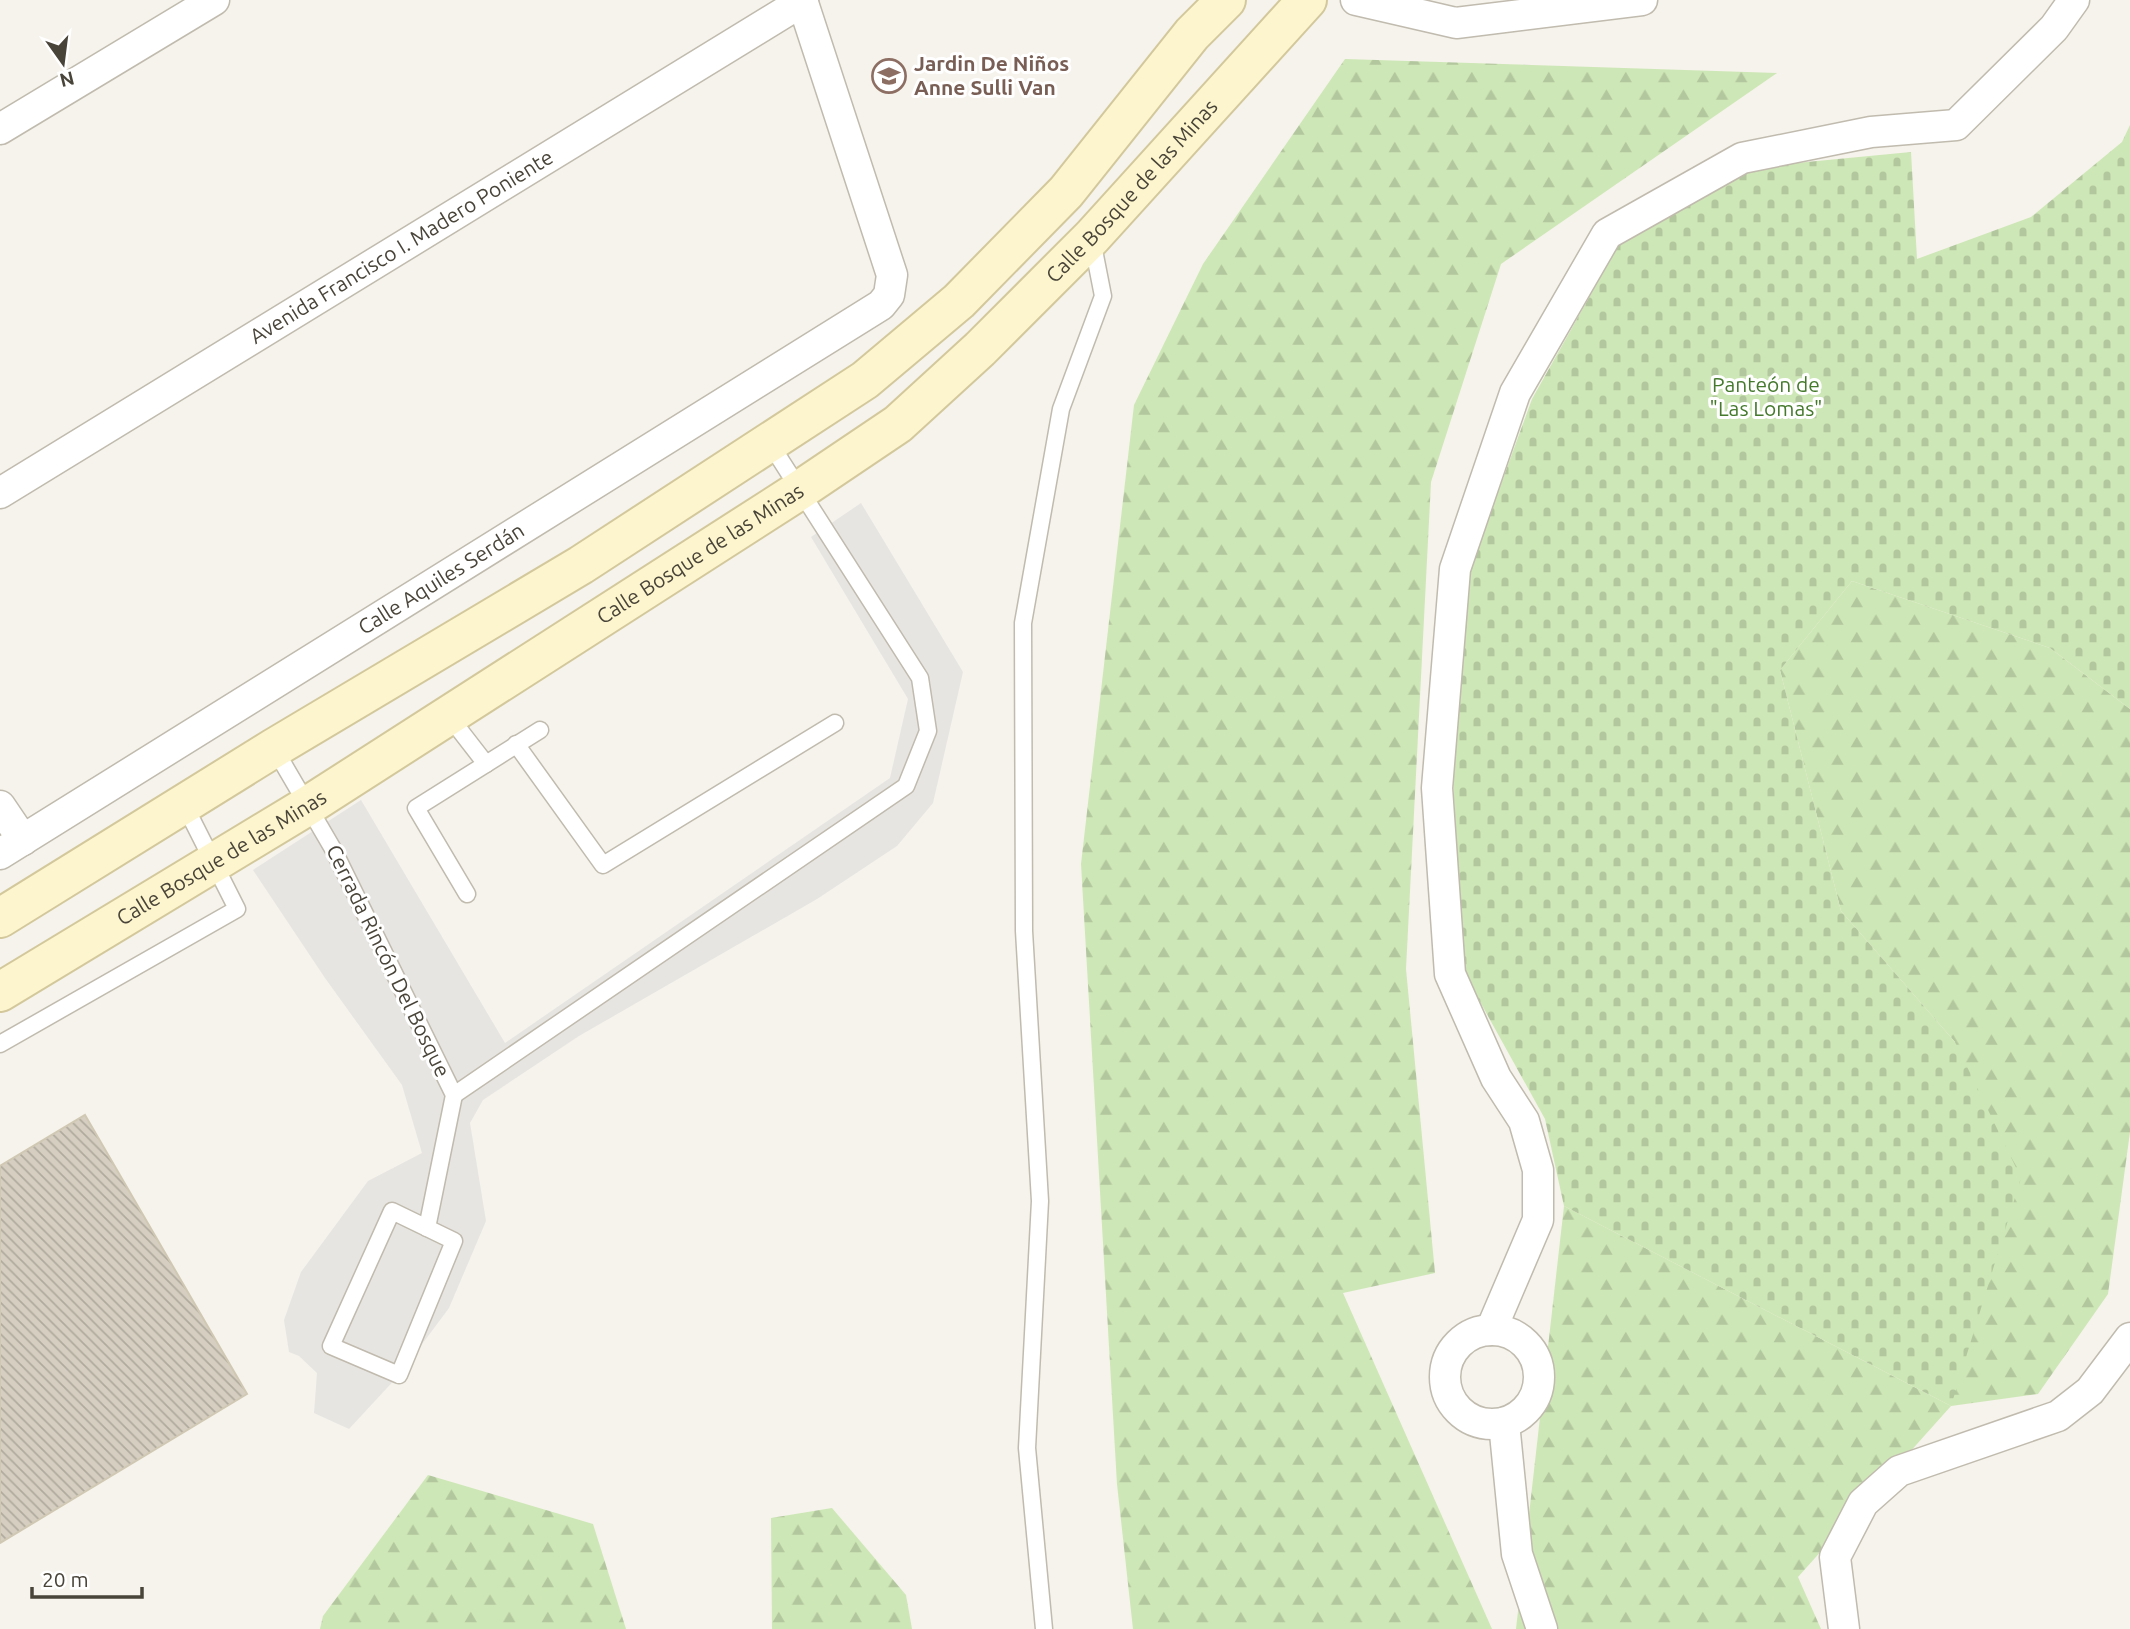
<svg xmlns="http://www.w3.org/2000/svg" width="2130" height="1629" font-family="Ubuntu,sans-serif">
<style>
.forest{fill:url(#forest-firs)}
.cemetery{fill:url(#cemetery-stones)}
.parking{fill:#e7e5e2}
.building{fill:url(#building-back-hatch);stroke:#d1c8b4;stroke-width:2}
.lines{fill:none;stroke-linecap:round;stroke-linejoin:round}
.service-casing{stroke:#c0bbae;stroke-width:19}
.minor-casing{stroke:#c0bbae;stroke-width:33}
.secondary-casing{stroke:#d3c89c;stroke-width:42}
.service{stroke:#fff;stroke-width:16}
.minor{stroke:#fff;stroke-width:30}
.secondary{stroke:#fdf5cd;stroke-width:38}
.labels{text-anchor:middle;stroke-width:6;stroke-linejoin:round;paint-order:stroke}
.education-label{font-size:21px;font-weight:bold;fill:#785e54;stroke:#fff;text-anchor:start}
.street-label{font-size:21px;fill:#494439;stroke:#fff}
.park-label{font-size:21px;fill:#457a2d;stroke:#fff}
</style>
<defs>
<pattern id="forest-firs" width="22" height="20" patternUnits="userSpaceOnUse" patternTransform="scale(1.75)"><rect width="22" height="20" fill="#cee7b6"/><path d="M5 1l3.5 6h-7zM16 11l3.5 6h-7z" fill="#b2c79d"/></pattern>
<pattern id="cemetery-stones" width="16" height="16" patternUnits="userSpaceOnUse" patternTransform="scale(1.75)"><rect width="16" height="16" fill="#cee7b6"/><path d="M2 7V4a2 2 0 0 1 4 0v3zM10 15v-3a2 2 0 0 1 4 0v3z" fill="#b2c79d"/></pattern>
<pattern id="building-back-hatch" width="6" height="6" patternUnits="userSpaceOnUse" patternTransform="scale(1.75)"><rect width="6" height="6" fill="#d6cfc1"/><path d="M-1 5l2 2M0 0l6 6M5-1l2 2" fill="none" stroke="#b0aa9e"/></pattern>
</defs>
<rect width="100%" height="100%" fill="#f5f3eb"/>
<g class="forest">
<polygon points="1345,59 1777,73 1501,264 1431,482 1406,969 1435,1273 1343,1293 1492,1629 1133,1629 1117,1484 1081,864 1134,405 1203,264"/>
<polygon points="1852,581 2050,648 2130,709 2130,1132 2108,1294 2038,1394 1951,1406 1798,1577 1821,1629 1516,1629 1564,1206 1951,1406 1955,1042 1841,911 1780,670"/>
<polygon points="428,1475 593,1524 626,1629 320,1629 323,1616"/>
<polygon points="832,1508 906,1595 912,1629 772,1629 771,1518"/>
</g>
<polygon class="cemetery" points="2130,125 2130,709 2050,648 1852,581 1780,670 1841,911 1955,1042 2021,1178 1951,1406 1564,1206 1545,1119 1463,971 1453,778 1470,569 1532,399 1618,246 1753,167 1911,152 1917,259 2031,217 2122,142"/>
<polygon class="parking" points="861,503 963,672 933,803 897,846 817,899 579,1036 483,1100 470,1123 486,1221 449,1308 399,1375 349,1429 314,1413 317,1373 299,1356 289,1352 284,1320 301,1272 368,1181 422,1153 402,1085 325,978 253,870 361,800 505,1043 890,778 908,699 811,537"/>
<polygon class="building" points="85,1115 247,1394 0,1543 0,1166"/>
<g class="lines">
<g class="service-casing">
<g id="service">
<polyline points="448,715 486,764 416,808 467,894"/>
<polyline points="516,744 603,865 835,723"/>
<polyline points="274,748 333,849 454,1095 427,1228"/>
<polyline points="486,764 540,730"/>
<polyline points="0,1044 237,909 184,804"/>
<polyline points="454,1095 906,786 928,731 920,678 771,445"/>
<polygon points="392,1211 454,1241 399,1375 331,1346"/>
<polyline points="1044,1629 1027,1448 1040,1201 1024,931 1023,623 1061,409 1103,296 1092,240"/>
</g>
</g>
<g class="minor-casing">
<g id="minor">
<polyline points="1356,0 1456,23 1642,0"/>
<polyline points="0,129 214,0"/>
<path id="s1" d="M0 493 803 1"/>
<polyline points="0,806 23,840"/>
<path id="s2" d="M0 854 881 305 889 295 892 275 802 0"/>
<circle cx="1492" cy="1377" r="47"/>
<polyline points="1491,1330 1538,1220 1538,1170 1524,1121 1496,1078 1450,974 1437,788 1455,569 1515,393 1607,234 1742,158 1871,132 1956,125 2054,28 2074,0"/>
<polyline points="1504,1423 1517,1554 1542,1629"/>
<polyline points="1844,1629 1835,1557 1863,1503 1899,1471 2058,1416 2090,1391 2130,1338"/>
</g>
</g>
<g class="secondary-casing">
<g id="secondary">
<polyline points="0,918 274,748 581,565 865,380 959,301 1066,192 1192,34 1226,0"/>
<path id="s3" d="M0 992 309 805 800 490 898 424 980 349 1092 237 1307 0"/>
</g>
</g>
<use href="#service" class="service"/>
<use href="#minor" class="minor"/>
<use href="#secondary" class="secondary"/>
</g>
<defs>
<g id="school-ring" transform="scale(1.75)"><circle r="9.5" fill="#fff" stroke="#8d6e63" stroke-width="1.5"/><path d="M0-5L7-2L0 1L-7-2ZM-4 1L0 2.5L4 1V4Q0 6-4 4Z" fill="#8d6e63"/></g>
</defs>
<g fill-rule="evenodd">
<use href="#school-ring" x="889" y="76"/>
</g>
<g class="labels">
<g class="education-label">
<text x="914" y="71">Jardin De Niños<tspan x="914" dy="24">Anne Sulli Van</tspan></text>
</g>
<g class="street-label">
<text dy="7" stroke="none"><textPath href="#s3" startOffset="1393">Calle Bosque de las Minas</textPath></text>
<text dy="7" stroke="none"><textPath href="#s1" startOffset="471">Avenida Francisco I. Madero Poniente</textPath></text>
<text dy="7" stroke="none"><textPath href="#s3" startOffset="826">Calle Bosque de las Minas</textPath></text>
<text dy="7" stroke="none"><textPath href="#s2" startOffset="520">Calle Aquiles Serdán</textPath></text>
<text dy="7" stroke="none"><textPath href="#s3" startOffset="259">Calle Bosque de las Minas</textPath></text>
<text transform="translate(388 961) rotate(64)" y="7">Cerrada Rincón Del Bosque</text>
</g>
<g class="park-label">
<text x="1766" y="392">Panteón de<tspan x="1766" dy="24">"Las Lomas"</tspan></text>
</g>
</g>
<g transform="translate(63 63) rotate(166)" stroke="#ffffff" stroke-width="5" paint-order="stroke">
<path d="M0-5L12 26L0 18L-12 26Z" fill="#494439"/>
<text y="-10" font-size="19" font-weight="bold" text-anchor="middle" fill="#494439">N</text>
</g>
<path d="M32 1587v10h110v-10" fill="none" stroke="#494439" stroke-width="3.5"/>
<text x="42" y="1587" font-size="21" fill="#494439" stroke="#ffffff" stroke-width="5" paint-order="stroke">20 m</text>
</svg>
